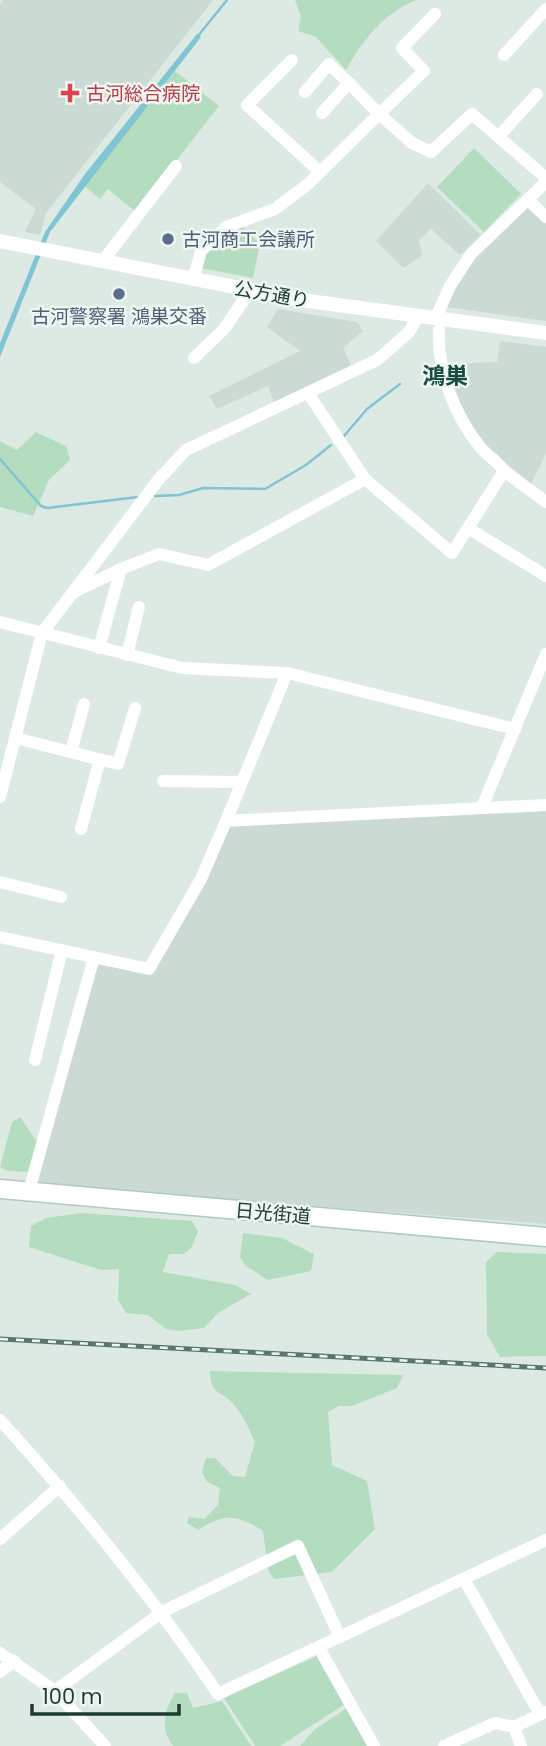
<svg xmlns="http://www.w3.org/2000/svg" width="546" height="1746" font-family="Poppins,'Noto Sans JP',sans-serif">
<style>
.built{fill:#cbdad3}
.green{fill:#b4ddc0}
.water{fill:#81c4d3}
.lines{fill:none;stroke-linecap:round;stroke-linejoin:round}
.stream{stroke:#81c4d3;stroke-width:2.5}
.secondary-casing{stroke:#afcac1;stroke-width:21}
.minor{stroke:#fff;stroke-width:12}
.tertiary{stroke:#fff;stroke-width:14}
.secondary{stroke:#fff;stroke-width:18}
.rail-casing{stroke:#58766f;stroke-width:5}
.rail{stroke:#edf6f2;stroke-width:2.5;stroke-dasharray:8;stroke-linecap:butt}
.health-dot{fill:#e0444e;stroke:#edf6f2;stroke-width:2.5}
.service-dot{fill:#5c6f8a;stroke:#edf6f2;stroke-width:2.5}
.labels{text-anchor:middle;stroke-width:5;stroke-linejoin:round;paint-order:stroke}
.health-label{font-size:19px;fill:#be3a42;stroke:#edf6f2;text-anchor:start}
.service-label{font-size:19px;fill:#4e5e75;stroke:#edf6f2;text-anchor:start}
.street-label{font-size:19px;fill:#1e3a33;stroke:#edf6f2}
.quarter-label{font-size:23px;font-weight:bold;fill:#194c41;stroke:#edf6f2}
</style>
<rect width="100%" height="100%" fill="#ddeae4"/>
<g class="built">
<polygon points="3,0 213,0 46,213 40,235 25,232 36,209 0,182 0,5"/>
<polygon points="428,183 481,235 460,255 431,229 419,240 422,256 403,268 376,241"/>
<polygon points="529,207 546,224 546,321 446,307 455,284 477,253"/>
<polygon points="278,309 357,322 363,331 343,348 352,367 275,405 268,386 217,409 209,396 300,351 267,327"/>
<polygon points="500,341 546,347 546,454 531,484 485,445 462,408 444,364 497,362"/>
<polygon points="546,811 546,1224 42,1185 37,1180 98,960 151,971 229,825"/>
</g>
<g class="green">
<path d="M295 0H416C385 12 362 41 346 70L316 37 298 31 301 17Z"/>
<polygon points="175,71 219,106 136,212 108,189 100,199 84,186"/>
<polygon points="474,148 521,194 484,232 437,187"/>
<polygon points="241,225 260,244 253,278 201,268 204,252"/>
<polygon points="36,432 66,446 70,460 49,480 33,516 0,507 0,441 17,450"/>
<polygon points="20,1117 38,1143 30,1172 8,1171 0,1167 12,1122"/>
<polygon points="81,1213 192,1221 198,1232 191,1248 184,1254 169,1254 163,1272 235,1285 251,1294 218,1313 204,1328 178,1331 166,1329 148,1315 126,1313 118,1300 119,1269 101,1270 29,1247 31,1226 46,1218"/>
<polygon points="243,1233 282,1238 314,1254 311,1271 268,1280 246,1266 240,1257"/>
<polygon points="497,1252 546,1254 546,1356 500,1357 487,1334 486,1262"/>
<path d="M210 1371 403 1375 397 1388 352 1406H339L328 1412 332 1465 367 1481 375 1529 332 1572 274 1579 268 1570 263 1531C236 1514 225 1513 198 1530L187 1523 189 1517 204 1519 218 1505 220 1488 207 1482 202 1472 206 1458H215L233 1476 245 1477 255 1442C249 1430 244 1416 235 1406 223 1390 210 1397 210 1371Z"/>
<polygon points="317,1656 345,1704 280,1746 255,1746 224,1698"/>
<path d="M175 1693H187L193 1708 222 1701 251 1746H173C160 1729 164 1710 175 1693Z"/>
<polygon points="347,1708 367,1746 300,1746 314,1730"/>
</g>
<polygon class="water" points="197,34 201,37 50,232 0,357 0,343 45,232 85,174"/>
<g class="lines">
<g class="stream">
<polyline points="198,36 227,0"/>
<polyline points="344,436 367,409 400,384"/>
<polyline points="0,459 41,506 47,508 138,497"/>
<polyline points="155,496 179,495 203,488 265,489 306,465 331,445"/>
</g>
<g class="secondary-casing">
<polyline id="secondary" points="0,1189 546,1237"/>
</g>
<g class="minor">
<polyline points="504,55 546,9"/>
<polyline points="292,60 247,105 320,172"/>
<polyline points="305,92 329,64 349,83"/>
<polyline points="322,113 349,83 379,114 424,71 402,48 435,14"/>
<polyline points="499,136 537,94"/>
<polyline points="528,200 546,217"/>
<polyline points="102,262 176,166"/>
<polyline points="193,280 201,251 226,227 275,209 308,184 379,114 412,143 431,152 472,114 546,178"/>
<polyline points="436,318 450,286 471,254 546,182"/>
<path d="M439 330C437 370 455 417 481 448 488 456 498 462 504 471"/>
<polyline points="194,358 224,329 250,291"/>
<polyline points="308,393 365,479 452,553 468,528"/>
<polyline points="546,502 504,471 468,528 546,576"/>
<polyline points="121,569 159,554 208,565 365,479"/>
<polyline points="76,591 121,569 99,648"/>
<polyline points="0,622 182,668 287,673 515,729"/>
<polyline points="127,655 139,607"/>
<polyline points="15,738 118,764 135,708"/>
<polyline points="71,752 84,704"/>
<polyline points="163,781 242,782"/>
<polyline points="0,797 42,633 159,479 186,450 377,360 409,332 418,316"/>
<polyline points="482,807 546,654"/>
<polyline points="226,821 287,673"/>
<polyline points="81,829 100,759"/>
<polyline points="0,882 61,897"/>
<polyline points="0,937 149,969 201,879 226,821 546,805"/>
<polyline points="35,1060 62,950"/>
<polyline points="29,1191 94,957"/>
<path d="M0 1420C79 1507 153 1597 218 1694L546 1540"/>
<polyline points="0,1539 60,1486"/>
<polyline points="464,1579 540,1714"/>
<polyline points="319,1648 374,1746"/>
<polyline points="0,1653 55,1691 105,1746"/>
<polyline points="0,1672 14,1661"/>
<polyline points="55,1691 162,1612 298,1546 340,1637"/>
<polyline points="514,1727 545,1712"/>
<polyline points="444,1746 495,1723 514,1727 521,1746"/>
</g>
<polyline class="tertiary" points="0,241 301,300 546,333"/>
<use href="#secondary" class="secondary"/>
<g class="rail-casing">
<polyline id="rail" points="0,1339 546,1368"/>
</g>
<use href="#rail" class="rail"/>
</g>
<path class="health-dot" d="M66.5 82.5h7v7h7v7h-7v7h-7v-7h-7v-7h7z"/>
<g class="service-dot">
<circle cx="168" cy="239" r="7"/>
<circle cx="119" cy="294" r="7"/>
</g>
<g class="labels">
<g class="health-label">
<text x="86" y="100">古河総合病院</text>
</g>
<g class="service-label">
<text x="182" y="246">古河商工会議所</text>
<text x="119" y="323" text-anchor="middle">古河警察署 鴻巣交番</text>
</g>
<g class="street-label">
<text transform="translate(272 294) rotate(10)" y="7">公方通り</text>
<text transform="translate(273 1213) rotate(5)" y="7">日光街道</text>
</g>
<g class="quarter-label">
<text x="445" y="384">鴻巣</text>
</g>
</g>
<path d="M32 1704v10h147v-10" fill="none" stroke="#1e3a33" stroke-width="3.5"/>
<text x="42" y="1704" font-size="21" fill="#1e3a33" stroke="#edf6f2" stroke-width="5" paint-order="stroke">100 m</text>
</svg>
